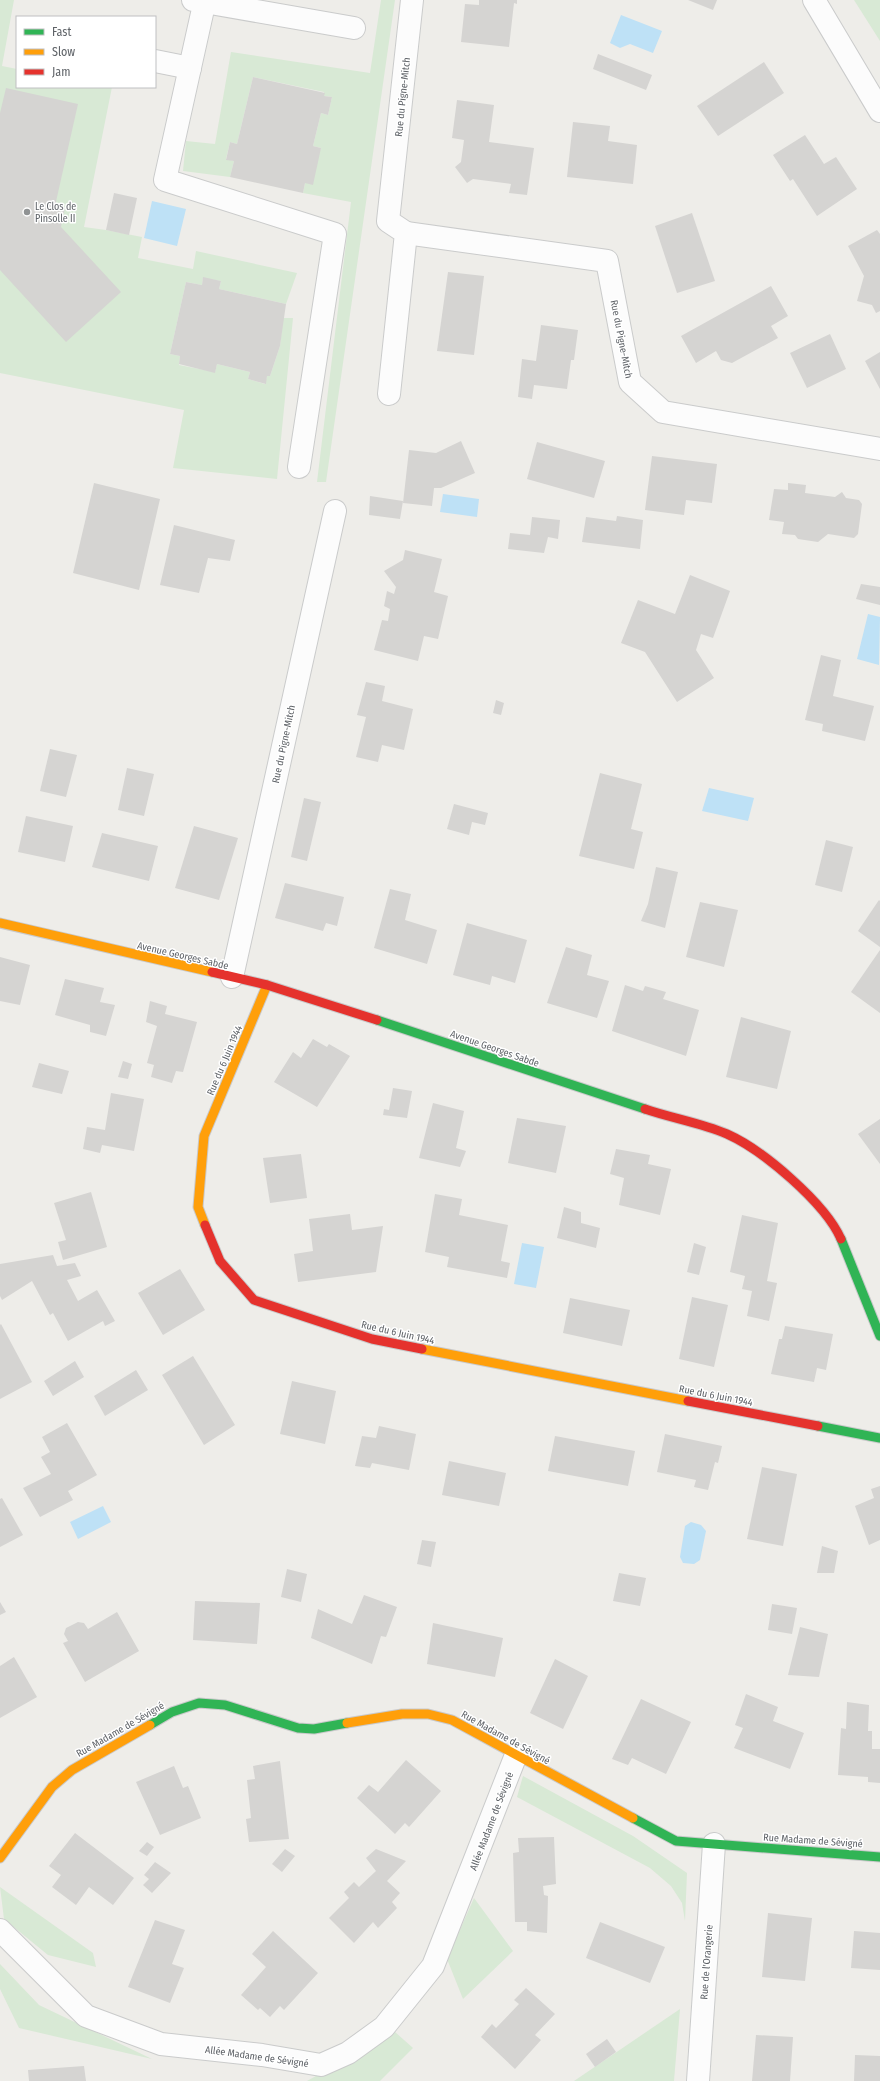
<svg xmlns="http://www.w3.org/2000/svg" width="880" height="2081" font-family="'Fira Sans Condensed',sans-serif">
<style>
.green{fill:#d8e9d5}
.water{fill:#bee1f6}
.building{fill:#d5d4d2}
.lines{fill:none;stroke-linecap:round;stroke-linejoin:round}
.street-casing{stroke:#cacbcb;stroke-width:24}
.fast-casing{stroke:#c9c9ca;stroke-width:11}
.slow-casing{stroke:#c9c9ca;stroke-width:11}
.jam-casing{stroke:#c9c9ca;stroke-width:11}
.street{stroke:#fcfcfc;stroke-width:22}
.fast{stroke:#30b455;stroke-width:9}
.slow{stroke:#ff9f0a;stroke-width:9}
.jam{stroke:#e5322d;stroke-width:9}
.poi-dot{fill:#909394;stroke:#fff;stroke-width:1.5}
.labels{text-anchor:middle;stroke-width:3;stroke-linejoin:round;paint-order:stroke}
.street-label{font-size:10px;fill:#5e6267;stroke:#fff}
.poi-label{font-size:10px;fill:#5e6267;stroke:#fff;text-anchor:start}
</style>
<rect width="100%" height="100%" fill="#eeede9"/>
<g class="green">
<polygon points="0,0 14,0 2,66 17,69 17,87 112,87 84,227 106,230 142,237 138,258 193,269 196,251 297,273 286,304 219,289 221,281 203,278 202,285 186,282 170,354 180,356 179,365 215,372 217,364 250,372 248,379 265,384 267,376 270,376 280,346 283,318 293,318 277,479 173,468 184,410 0,373"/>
<polygon points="381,0 395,0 326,482 317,482 351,202 303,193 305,183 321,148 313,146 321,113 328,115 332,97 324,96 324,92 253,77 237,144 230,142 226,159 234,161 230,177 183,171 186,141 215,144 231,52 370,73"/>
<polygon points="854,0 880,0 880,41"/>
<polygon points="523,1776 633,1836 687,1873 685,1921 682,1903 671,1886 650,1868 517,1797"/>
<polygon points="0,1887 93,1953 96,1967 48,1955 4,1919"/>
<polygon points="474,1898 513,1951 463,1999 447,1959"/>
<polygon points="0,1964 39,2005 152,2059 19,2028 0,1989"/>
<polygon points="680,2009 674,2081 574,2081"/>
<polygon points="395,2032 413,2048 380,2081 307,2081"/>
</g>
<g class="water">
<polygon points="621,15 662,31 653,53 630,44 620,48 610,43"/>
<polygon points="152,201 186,209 177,246 144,238"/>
<polygon points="443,494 479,499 477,517 440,512"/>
<polygon points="868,614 880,617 879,665 857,659"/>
<polygon points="709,788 754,798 748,821 702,811"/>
<polygon points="522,1243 544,1247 536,1288 514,1284"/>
<polygon points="103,1506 111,1522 78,1539 70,1522"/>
<polygon points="691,1522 701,1525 706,1531 700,1560 694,1564 683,1563 680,1557 685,1526"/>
</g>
<g class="building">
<polygon points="479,0 517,0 517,4 514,3 509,47 461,42 465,4 479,5"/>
<polygon points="688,0 717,0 713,10"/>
<polygon points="598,54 652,75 646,90 593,69"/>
<polygon points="764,62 784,93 718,136 697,106"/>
<polygon points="253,77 325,93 324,96 332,97 328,115 321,113 313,146 321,148 313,185 305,183 303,193 230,177 234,161 226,160 230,142 237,144"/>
<polygon points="6,88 78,104 55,206 65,208 61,227 121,292 66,342 0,270 0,113"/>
<polygon points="457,100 494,105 489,142 534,148 527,195 509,193 511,184 473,179 467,183 455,167 461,162 464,140 452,138"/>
<polygon points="573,122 610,126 608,141 637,145 633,184 567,177"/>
<polygon points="805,135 824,164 836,157 857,189 817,216 793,179 790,181 773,155"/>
<polygon points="114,193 137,198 129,235 106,230"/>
<polygon points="692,213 715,281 677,293 655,226"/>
<polygon points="877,230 880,234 880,311 876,313 872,305 857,301 864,276 848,246"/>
<polygon points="448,272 484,276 474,355 437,351"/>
<polygon points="203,277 221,281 219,289 286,304 280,346 270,376 267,376 266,384 248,379 250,372 217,364 215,373 179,364 180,356 170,354 186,282 202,285"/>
<polygon points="771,286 788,316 771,326 778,338 732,363 721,360 716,351 696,363 681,336"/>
<polygon points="541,325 578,330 574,360 571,360 567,389 534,385 532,399 518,397 522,359 536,361"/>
<polygon points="830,334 846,369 807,388 790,353"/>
<polygon points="880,352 880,389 865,361"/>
<polygon points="461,441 475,473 441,488 434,488 432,506 403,503 409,450 436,453"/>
<polygon points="537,442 605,461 594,498 527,479"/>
<polygon points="652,456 717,464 712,503 686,500 684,515 645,510"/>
<polygon points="94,483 160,499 139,590 73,573"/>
<polygon points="788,483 806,485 805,493 835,497 842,492 846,498 859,500 862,504 858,534 854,538 828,534 818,542 798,539 795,535 782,534 784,522 769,520 774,489 788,490"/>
<polygon points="370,496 403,501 400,519 369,515"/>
<polygon points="617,516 643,520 640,549 582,542 586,517 616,521"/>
<polygon points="532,517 560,520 558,539 548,537 544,553 508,549 510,533 530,535"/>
<polygon points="174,525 235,540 230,561 208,558 199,593 160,585"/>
<polygon points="405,550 442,559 434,592 448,596 438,639 424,636 418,661 374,650 382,620 388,621 390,609 384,606 387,591 394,594 396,587 384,571 403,560"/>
<polygon points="690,575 730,591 713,638 701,634 696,650 714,678 677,702 645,652 621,643 638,600 675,614"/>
<polygon points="861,584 880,587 880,605 856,599"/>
<polygon points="821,655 841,660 833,696 874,706 865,741 822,731 823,724 805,720"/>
<polygon points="366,682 385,686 382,701 413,709 404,750 382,745 378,762 356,757 366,717 357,715"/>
<polygon points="496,700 504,703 501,715 493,713"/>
<polygon points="50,749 77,755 66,797 40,791"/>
<polygon points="127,768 154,774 144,816 118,810"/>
<polygon points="600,773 642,784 631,829 643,832 634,869 579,856"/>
<polygon points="304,798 321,802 307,861 291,857"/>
<polygon points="454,804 488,813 485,825 472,822 469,835 447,829"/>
<polygon points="26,816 73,826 65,862 18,852"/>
<polygon points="194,826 238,838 219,900 175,888"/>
<polygon points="102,833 158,846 149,881 92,867"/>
<polygon points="826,840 853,847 842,892 815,885"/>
<polygon points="656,867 678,872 665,928 641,921 648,904"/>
<polygon points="285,883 344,897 337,926 326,923 323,931 275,918"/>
<polygon points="390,889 411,894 405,920 437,930 427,964 374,948"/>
<polygon points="879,900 880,901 880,947 858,931"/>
<polygon points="700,902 738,910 724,967 686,957"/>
<polygon points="467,923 527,940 515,983 492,976 490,985 453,975"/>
<polygon points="566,947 592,955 587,975 609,981 597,1018 547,1003"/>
<polygon points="880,950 880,1013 851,992"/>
<polygon points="0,957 30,965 20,1005 0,1001"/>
<polygon points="65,979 104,988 100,1002 115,1005 106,1036 90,1032 90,1025 55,1015"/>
<polygon points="625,985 643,991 645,986 666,992 663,999 699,1010 686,1056 612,1031"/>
<polygon points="150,1001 167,1006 165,1014 197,1022 183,1072 176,1071 172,1083 151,1077 154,1065 147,1063 157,1026 146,1022"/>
<polygon points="741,1017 791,1031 777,1089 726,1077"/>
<polygon points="313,1039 327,1047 329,1044 350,1056 317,1107 274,1082 293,1052 301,1058"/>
<polygon points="123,1061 132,1064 128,1079 118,1077"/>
<polygon points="39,1063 69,1071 62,1094 32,1087"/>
<polygon points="393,1088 412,1091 407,1118 383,1115 384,1109 389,1110"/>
<polygon points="111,1093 144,1099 134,1151 102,1145 100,1153 83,1149 87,1127 105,1130"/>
<polygon points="433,1103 464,1111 456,1148 466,1151 460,1167 419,1158"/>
<polygon points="517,1118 566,1126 556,1173 508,1163"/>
<polygon points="880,1119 880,1164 858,1134"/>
<polygon points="616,1149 650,1155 648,1164 671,1169 660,1215 619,1205 624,1178 610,1174"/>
<polygon points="301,1154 307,1198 270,1203 263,1158"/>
<polygon points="91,1192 107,1247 63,1260 58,1242 66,1240 54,1203"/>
<polygon points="435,1194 462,1199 459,1215 508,1225 501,1261 510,1263 507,1278 447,1267 449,1257 425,1252"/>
<polygon points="564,1207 581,1212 581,1223 600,1228 596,1248 557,1238"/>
<polygon points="350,1214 352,1230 383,1226 376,1272 298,1282 294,1254 313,1251 309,1219"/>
<polygon points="742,1215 778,1223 767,1281 777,1283 769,1321 747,1316 752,1291 742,1289 745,1276 730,1272"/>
<polygon points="694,1243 706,1247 699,1275 687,1272"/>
<polygon points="53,1255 57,1266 75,1263 81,1276 67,1280 78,1301 97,1290 115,1321 105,1326 103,1321 68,1341 53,1313 50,1315 32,1281 2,1300 0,1296 0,1264"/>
<polygon points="180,1269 205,1310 163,1335 138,1293"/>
<polygon points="692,1297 728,1305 714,1367 679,1359"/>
<polygon points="570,1298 630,1310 622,1346 563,1333"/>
<polygon points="1,1324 32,1382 0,1399 0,1325"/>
<polygon points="785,1326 833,1334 826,1370 817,1368 814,1382 771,1374 779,1339 782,1339"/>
<polygon points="193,1356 235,1425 204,1445 162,1375"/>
<polygon points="75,1361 84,1377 53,1396 44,1381"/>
<polygon points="136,1370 148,1390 105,1416 94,1396"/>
<polygon points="292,1381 336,1391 325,1444 280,1434"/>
<polygon points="67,1423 97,1475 68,1491 73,1500 40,1517 23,1488 51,1474 41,1457 50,1452 42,1437"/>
<polygon points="379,1426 416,1434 409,1470 372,1463 370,1468 355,1466 362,1436 376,1438"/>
<polygon points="665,1434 722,1446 718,1463 715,1462 708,1490 694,1487 696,1480 657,1472"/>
<polygon points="555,1436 635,1451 628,1486 548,1471"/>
<polygon points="449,1461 506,1473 499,1506 442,1495"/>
<polygon points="762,1467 797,1474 783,1546 747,1539"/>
<polygon points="880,1486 880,1540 869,1545 855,1506 874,1498 871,1489"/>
<polygon points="2,1498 23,1535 0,1547 0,1499"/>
<polygon points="422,1540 436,1542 431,1567 417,1564"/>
<polygon points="822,1546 838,1551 834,1573 817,1573"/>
<polygon points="287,1569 307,1574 301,1602 281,1597"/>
<polygon points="619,1573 646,1578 640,1606 613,1601"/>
<polygon points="364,1595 397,1607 386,1637 381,1636 372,1664 311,1638 318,1609 352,1624"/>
<polygon points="195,1601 260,1603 257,1644 193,1640"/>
<polygon points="0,1602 6,1612 0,1615"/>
<polygon points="772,1604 797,1608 792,1634 768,1630"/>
<polygon points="117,1612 139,1651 85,1682 63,1643 68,1641 64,1634 66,1628 78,1622 84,1623 88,1629"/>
<polygon points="433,1623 503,1638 495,1677 427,1664"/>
<polygon points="800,1627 828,1634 819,1677 788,1675"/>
<polygon points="14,1657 37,1697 0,1718 0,1666"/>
<polygon points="555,1659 588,1676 563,1729 530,1713"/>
<polygon points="746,1694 778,1707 773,1721 804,1733 790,1769 734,1748 743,1728 735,1725"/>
<polygon points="641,1699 691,1722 666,1774 632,1758 628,1765 612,1759"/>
<polygon points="847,1702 869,1705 868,1731 872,1731 872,1749 880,1749 880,1783 868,1782 868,1777 838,1775 841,1728 846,1729"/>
<polygon points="406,1760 441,1791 409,1827 405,1823 395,1834 357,1798 369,1785 378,1792"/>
<polygon points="280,1761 289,1839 249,1842 246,1819 251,1818 247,1780 255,1779 253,1766"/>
<polygon points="174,1766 183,1788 188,1786 201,1818 160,1835 136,1782"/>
<polygon points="75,1833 134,1878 113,1905 89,1887 76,1905 52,1887 61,1875 49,1866"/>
<polygon points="554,1837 556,1884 543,1886 544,1895 548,1896 547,1933 527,1931 527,1922 515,1922 513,1853 519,1852 518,1838"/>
<polygon points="147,1842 154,1847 147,1856 139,1851"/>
<polygon points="285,1849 295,1856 282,1872 272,1864"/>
<polygon points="376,1849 406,1861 387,1881 400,1893 392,1902 397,1908 378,1928 373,1922 354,1943 329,1918 349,1898 344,1892 354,1882 359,1887 376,1871 366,1858"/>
<polygon points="155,1862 171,1873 152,1893 143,1885 149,1879 144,1875"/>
<polygon points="768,1913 812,1918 805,1981 762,1977"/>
<polygon points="155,1920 185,1930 172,1964 184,1968 170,2003 128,1987"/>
<polygon points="600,1922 665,1947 650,1983 586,1958"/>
<polygon points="273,1931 318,1973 284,2010 280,2006 270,2017 260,2008 258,2010 241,1995 266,1967 252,1954"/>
<polygon points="854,1931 880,1933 880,1970 851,1968"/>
<polygon points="526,1988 555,2014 535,2035 541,2040 515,2069 481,2037 492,2024 496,2028 519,2004 514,2000"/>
<polygon points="756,2035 793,2037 790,2081 752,2081"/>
<polygon points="607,2039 616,2052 595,2067 586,2054"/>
<polygon points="855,2055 880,2056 880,2081 854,2081"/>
<polygon points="84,2066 86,2081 29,2081 28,2070"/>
</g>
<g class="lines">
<g class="street-casing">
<g id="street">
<polyline points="193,0 354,28"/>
<polyline points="205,0 165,180 335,234 299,467"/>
<polyline points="814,0 880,111"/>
<polyline points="155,61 190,68"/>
<polyline points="406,233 607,261 630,382 663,412 880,449"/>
<polyline points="389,394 406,233 388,221 412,0"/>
<polyline points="232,977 335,511"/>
<polyline points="0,1930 86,2016 161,2044 262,2055 321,2065 348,2053 384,2027 433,1966 516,1755"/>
<polyline points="698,2081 714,1844"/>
</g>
</g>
<g class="fast-casing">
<g id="fast">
<polyline points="377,1020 645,1109"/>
<polyline points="841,1239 880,1336"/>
<polyline points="818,1426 880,1438"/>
<polyline points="150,1725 172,1712 199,1703 225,1705 298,1728 314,1729 347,1723"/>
<polyline points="633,1818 676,1841 880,1857"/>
</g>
</g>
<g class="slow-casing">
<g id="slow">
<polyline points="0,923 212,972"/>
<polyline points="205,1225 198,1207 204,1136 267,985"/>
<polyline points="422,1349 688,1401"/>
<polyline points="347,1723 402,1714 428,1714 452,1720 633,1818"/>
<polyline points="0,1858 52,1787 72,1770 150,1725"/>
</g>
</g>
<g class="jam-casing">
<g id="jam">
<polyline points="212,972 267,985 377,1020"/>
<path d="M645 1109C671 1118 701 1123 727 1134 763 1150 825 1203 841 1239"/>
<polyline points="205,1225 220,1261 254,1300 372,1339 422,1349"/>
<polyline points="688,1401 818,1426"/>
</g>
</g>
<use href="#street" class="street"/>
<use href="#fast" class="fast"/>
<use href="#slow" class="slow"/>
<use href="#jam" class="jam"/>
</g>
<circle class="poi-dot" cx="27" cy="212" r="4"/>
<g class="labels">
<g class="street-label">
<text transform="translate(402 97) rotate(-84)" y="4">Rue du Pigne-Mitch</text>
<text transform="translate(622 339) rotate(79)" y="4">Rue du Pigne-Mitch</text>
<text transform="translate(283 744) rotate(-78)" y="4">Rue du Pigne-Mitch</text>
<text transform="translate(183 955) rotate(13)" y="4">Avenue Georges Sabde</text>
<text transform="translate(495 1048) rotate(19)" y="4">Avenue Georges Sabde</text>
<text transform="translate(224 1060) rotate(-67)" y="4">Rue du 6 Juin 1944</text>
<text transform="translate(398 1332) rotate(13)" y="4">Rue du 6 Juin 1944</text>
<text transform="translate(716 1395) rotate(11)" y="4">Rue du 6 Juin 1944</text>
<text transform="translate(120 1729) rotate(-30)" y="4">Rue Madame de Sévigné</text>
<text transform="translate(506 1737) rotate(29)" y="4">Rue Madame de Sévigné</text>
<text transform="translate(491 1821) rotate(-69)" y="4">Allée Madame de Sévigné</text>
<text transform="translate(813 1840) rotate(4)" y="4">Rue Madame de Sévigné</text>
<text transform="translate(706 1962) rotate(-86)" y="4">Rue de l'Orangerie</text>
<text transform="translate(257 2056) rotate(8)" y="4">Allée Madame de Sévigné</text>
</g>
<g class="poi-label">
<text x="35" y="210">Le Clos de<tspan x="35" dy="12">Pinsolle II</tspan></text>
</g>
</g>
<rect x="16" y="16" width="140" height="72" fill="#ffffff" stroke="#bfc0c2"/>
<rect x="24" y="29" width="20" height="6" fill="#30b455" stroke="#bfc0c2"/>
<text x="52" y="36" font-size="12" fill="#5e6267">Fast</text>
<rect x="24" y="49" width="20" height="6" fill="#ff9f0a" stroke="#bfc0c2"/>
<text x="52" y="56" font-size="12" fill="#5e6267">Slow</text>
<rect x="24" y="69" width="20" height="6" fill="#e5322d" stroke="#bfc0c2"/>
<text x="52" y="76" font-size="12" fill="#5e6267">Jam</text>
</svg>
